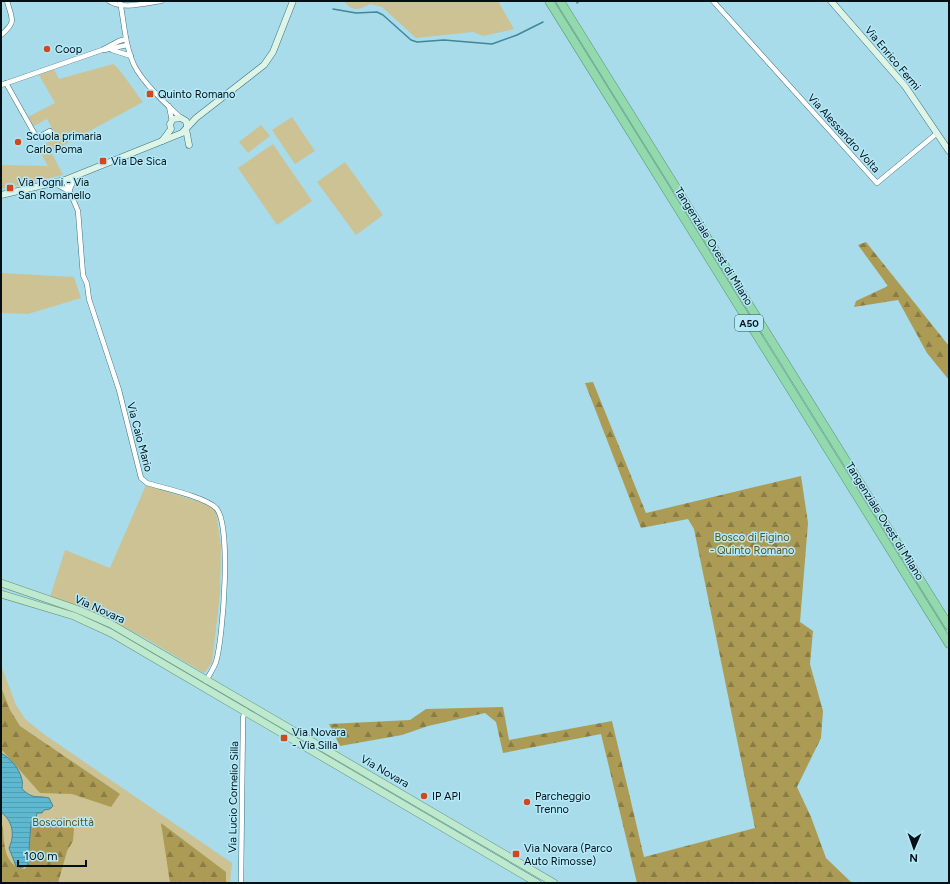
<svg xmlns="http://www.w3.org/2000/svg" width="950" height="884" font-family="Figtree,sans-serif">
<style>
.green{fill:#ccc294}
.forest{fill:url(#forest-firs)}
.water{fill:url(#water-rules);stroke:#428698}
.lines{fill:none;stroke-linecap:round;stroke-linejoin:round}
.stream{stroke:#428698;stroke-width:1.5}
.street-casing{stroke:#3f717e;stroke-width:5.5}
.secondary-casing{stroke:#3f717e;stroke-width:7}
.primary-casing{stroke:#5f9378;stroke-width:8}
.highway-casing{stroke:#5f9378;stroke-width:9}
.street{stroke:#fff;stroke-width:4.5}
.secondary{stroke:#def4e7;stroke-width:6}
.primary{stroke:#bee9ce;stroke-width:7}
.highway{stroke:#92daae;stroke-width:8}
.poi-dot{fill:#d0481c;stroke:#b5e9f8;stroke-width:1.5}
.labels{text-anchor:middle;stroke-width:3;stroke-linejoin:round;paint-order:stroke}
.shield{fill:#b5e9f8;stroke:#365159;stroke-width:1}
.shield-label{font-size:10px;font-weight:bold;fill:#001015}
.poi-label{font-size:11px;fill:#001015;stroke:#b5e9f8;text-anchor:start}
.street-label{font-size:11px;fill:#001015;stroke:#b5e9f8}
.park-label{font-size:11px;fill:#5c511b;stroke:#b5e9f8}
</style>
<defs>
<pattern id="forest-firs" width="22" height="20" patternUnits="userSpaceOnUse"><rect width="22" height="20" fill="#ab9b55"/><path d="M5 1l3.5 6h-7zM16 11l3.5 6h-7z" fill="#897d45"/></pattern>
<pattern id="water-rules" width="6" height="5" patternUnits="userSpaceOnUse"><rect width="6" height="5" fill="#5eb9d0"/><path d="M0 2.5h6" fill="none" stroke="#509eb2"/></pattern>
</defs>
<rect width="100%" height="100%" fill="#a8dcea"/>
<g class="green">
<path d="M344 1H498L514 29 483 36 473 32 416 38 382 7 370 4C359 10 352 12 344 1Z"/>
<path d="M113 64C119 67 137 95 143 102L51 152 63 175 1 189V165L48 166 38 148 57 137 47 119 34 126 28 117 55 103 39 75 54 70 59 79Z"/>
<polygon points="292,117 315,151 295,164 272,130"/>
<polygon points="261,125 270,136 248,153 239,142"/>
<polygon points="273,144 312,201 277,225 238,168"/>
<polygon points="345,162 383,215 356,235 317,182"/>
<polygon points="1,273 74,277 81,298 28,314 1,313"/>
<polygon points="146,485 209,505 216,511 221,546 220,594 212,663 204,673 145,638 105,617 50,597 65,550 110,568"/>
<polygon points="1,665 16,705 25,719 45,735 232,863 230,883 1,883"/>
</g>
<g class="forest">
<polygon points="866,242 949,346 949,380 927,353 898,300 854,307 856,301 888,286 858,245"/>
<polygon points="593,382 646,513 801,476 808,523 800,622 813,631 810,664 823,711 821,738 797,787 811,817 826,858 852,883 637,883 601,734 503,753 496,722 485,713 428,726 402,735 340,746 329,724 410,720 426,709 503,707 509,740 612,721 644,857 755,828 694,529 688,519 641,528 585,383"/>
<polygon points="1,687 10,710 20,726 120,794 111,807 72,794 40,793 1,749"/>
<path d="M62 818 74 829 73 841 67 851 58 883H1V826L3 827C4 844 4 867 25 869L29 863 31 824 33 821Z"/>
<polygon points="161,823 226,872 226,883 170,883"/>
</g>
<path class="water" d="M1 753C10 758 20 769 22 780 23 783 22 786 22 789 34 800 36 795 49 798L53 806 50 809 44 810 42 813H37L36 818 31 822 28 865 21 868 16 866 9 848C15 835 13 821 1 812Z"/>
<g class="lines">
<g class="stream">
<polyline points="577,3 579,1"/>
<polyline points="333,9 356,13 377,12 383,15 411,40 417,42 444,40 492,44 517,35 543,22"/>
</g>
<g class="street-casing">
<g id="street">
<path d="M109 1C122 10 146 3 161 1"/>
<path d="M120 1C124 22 125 45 134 65 143 83 166 104 181 118"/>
<polyline points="713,1 877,183 936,134"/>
<path d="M1 35C17 21 12 20 7 1"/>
<polyline points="104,50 127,45"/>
<polyline points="112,50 131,56"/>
<polyline points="6,83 37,138 50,131"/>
<polyline points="1,85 102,50 119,41 126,39"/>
<polyline points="169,106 172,121"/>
<path d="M65 180 78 211 83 275 87 284 89 299 119 390 141 478 147 483C163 488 206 497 216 508 232 524 223 639 216 662 214 668 209 675 206 681"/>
<polyline points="54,183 69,191"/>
<polyline points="69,191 75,177"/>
<polyline points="241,883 243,718 245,710"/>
</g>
</g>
<g class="secondary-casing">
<g id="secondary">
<polyline points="831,1 905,86 949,151"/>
<polyline points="186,129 189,145"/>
<polyline points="162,141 171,129 170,124 173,119 181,118 186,121 187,126"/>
<polyline points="1,195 65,180 182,133 196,118 264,65 273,52 293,1"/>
</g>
</g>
<g class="primary-casing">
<g id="primary">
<polyline points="1,583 79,610 111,624 554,883"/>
<polyline points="1,594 74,616 111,633 537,883"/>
</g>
</g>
<g class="highway-casing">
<g id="highway">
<polyline points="549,1 949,644"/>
<polyline points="560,1 949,626"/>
</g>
</g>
<use href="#street" class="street"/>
<use href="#secondary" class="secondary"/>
<use href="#primary" class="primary"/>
<use href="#highway" class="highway"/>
</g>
<g class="poi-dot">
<circle cx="47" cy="49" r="4"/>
<rect x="146" y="90" width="8" height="8" rx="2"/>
<circle cx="18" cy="142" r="4"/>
<rect x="99" y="157" width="8" height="8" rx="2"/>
<rect x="6" y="184" width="8" height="8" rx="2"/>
<rect x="280" y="734" width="8" height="8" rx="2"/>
<circle cx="424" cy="796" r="4"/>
<circle cx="527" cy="802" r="4"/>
<rect x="512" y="850" width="8" height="8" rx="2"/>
</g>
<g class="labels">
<rect class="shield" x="735" y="315" width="28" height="16" rx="3"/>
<g class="shield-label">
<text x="749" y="327">A50</text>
</g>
<g class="poi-label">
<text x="55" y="53">Coop</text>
<text x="158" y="98">Quinto Romano</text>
<text x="26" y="140">Scuola primaria<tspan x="26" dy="13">Carlo Poma</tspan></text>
<text x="111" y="165">Via De Sica</text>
<text x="18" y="186">Via Togni - Via<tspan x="18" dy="13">San Romanello</tspan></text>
<text x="292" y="736">Via Novara<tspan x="292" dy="13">- Via Silla</tspan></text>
<text x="432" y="800">IP API</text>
<text x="535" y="800">Parcheggio<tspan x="535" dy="13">Trenno</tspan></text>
<text x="524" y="852">Via Novara (Parco<tspan x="524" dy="13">Auto Rimosse)</tspan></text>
</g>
<g class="street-label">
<text transform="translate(893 58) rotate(50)" y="4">Via Enrico Fermi</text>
<text transform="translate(844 133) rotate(48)" y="4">Via Alessandro Volta</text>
<text transform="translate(714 246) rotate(58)" y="4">Tangenziale Ovest di Milano</text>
<text transform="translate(140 437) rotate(75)" y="4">Via Caio Mario</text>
<text transform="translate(885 521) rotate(58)" y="4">Tangenziale Ovest di Milano</text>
<text transform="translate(100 609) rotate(24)" y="4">Via Novara</text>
<text transform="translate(385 771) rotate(30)" y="4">Via Novara</text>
<text transform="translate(233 797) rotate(-89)" y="4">Via Lucio Cornelio Silla</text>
</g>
<g class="park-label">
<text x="752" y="541">Bosco di Figino<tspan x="752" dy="13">- Quinto Romano</tspan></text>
<text x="63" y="826">Boscoincittà</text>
</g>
</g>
<rect width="950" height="884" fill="none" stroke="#001015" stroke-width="4"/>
<g transform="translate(914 848) rotate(182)" stroke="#b5e9f8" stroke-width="3" paint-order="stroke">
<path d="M0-3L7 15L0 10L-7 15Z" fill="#001015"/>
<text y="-6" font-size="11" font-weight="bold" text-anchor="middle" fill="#001015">N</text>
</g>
<path d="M18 860v6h68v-6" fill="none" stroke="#001015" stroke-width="2"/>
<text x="24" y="860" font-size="12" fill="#001015" stroke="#b5e9f8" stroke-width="3" paint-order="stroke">100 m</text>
</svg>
